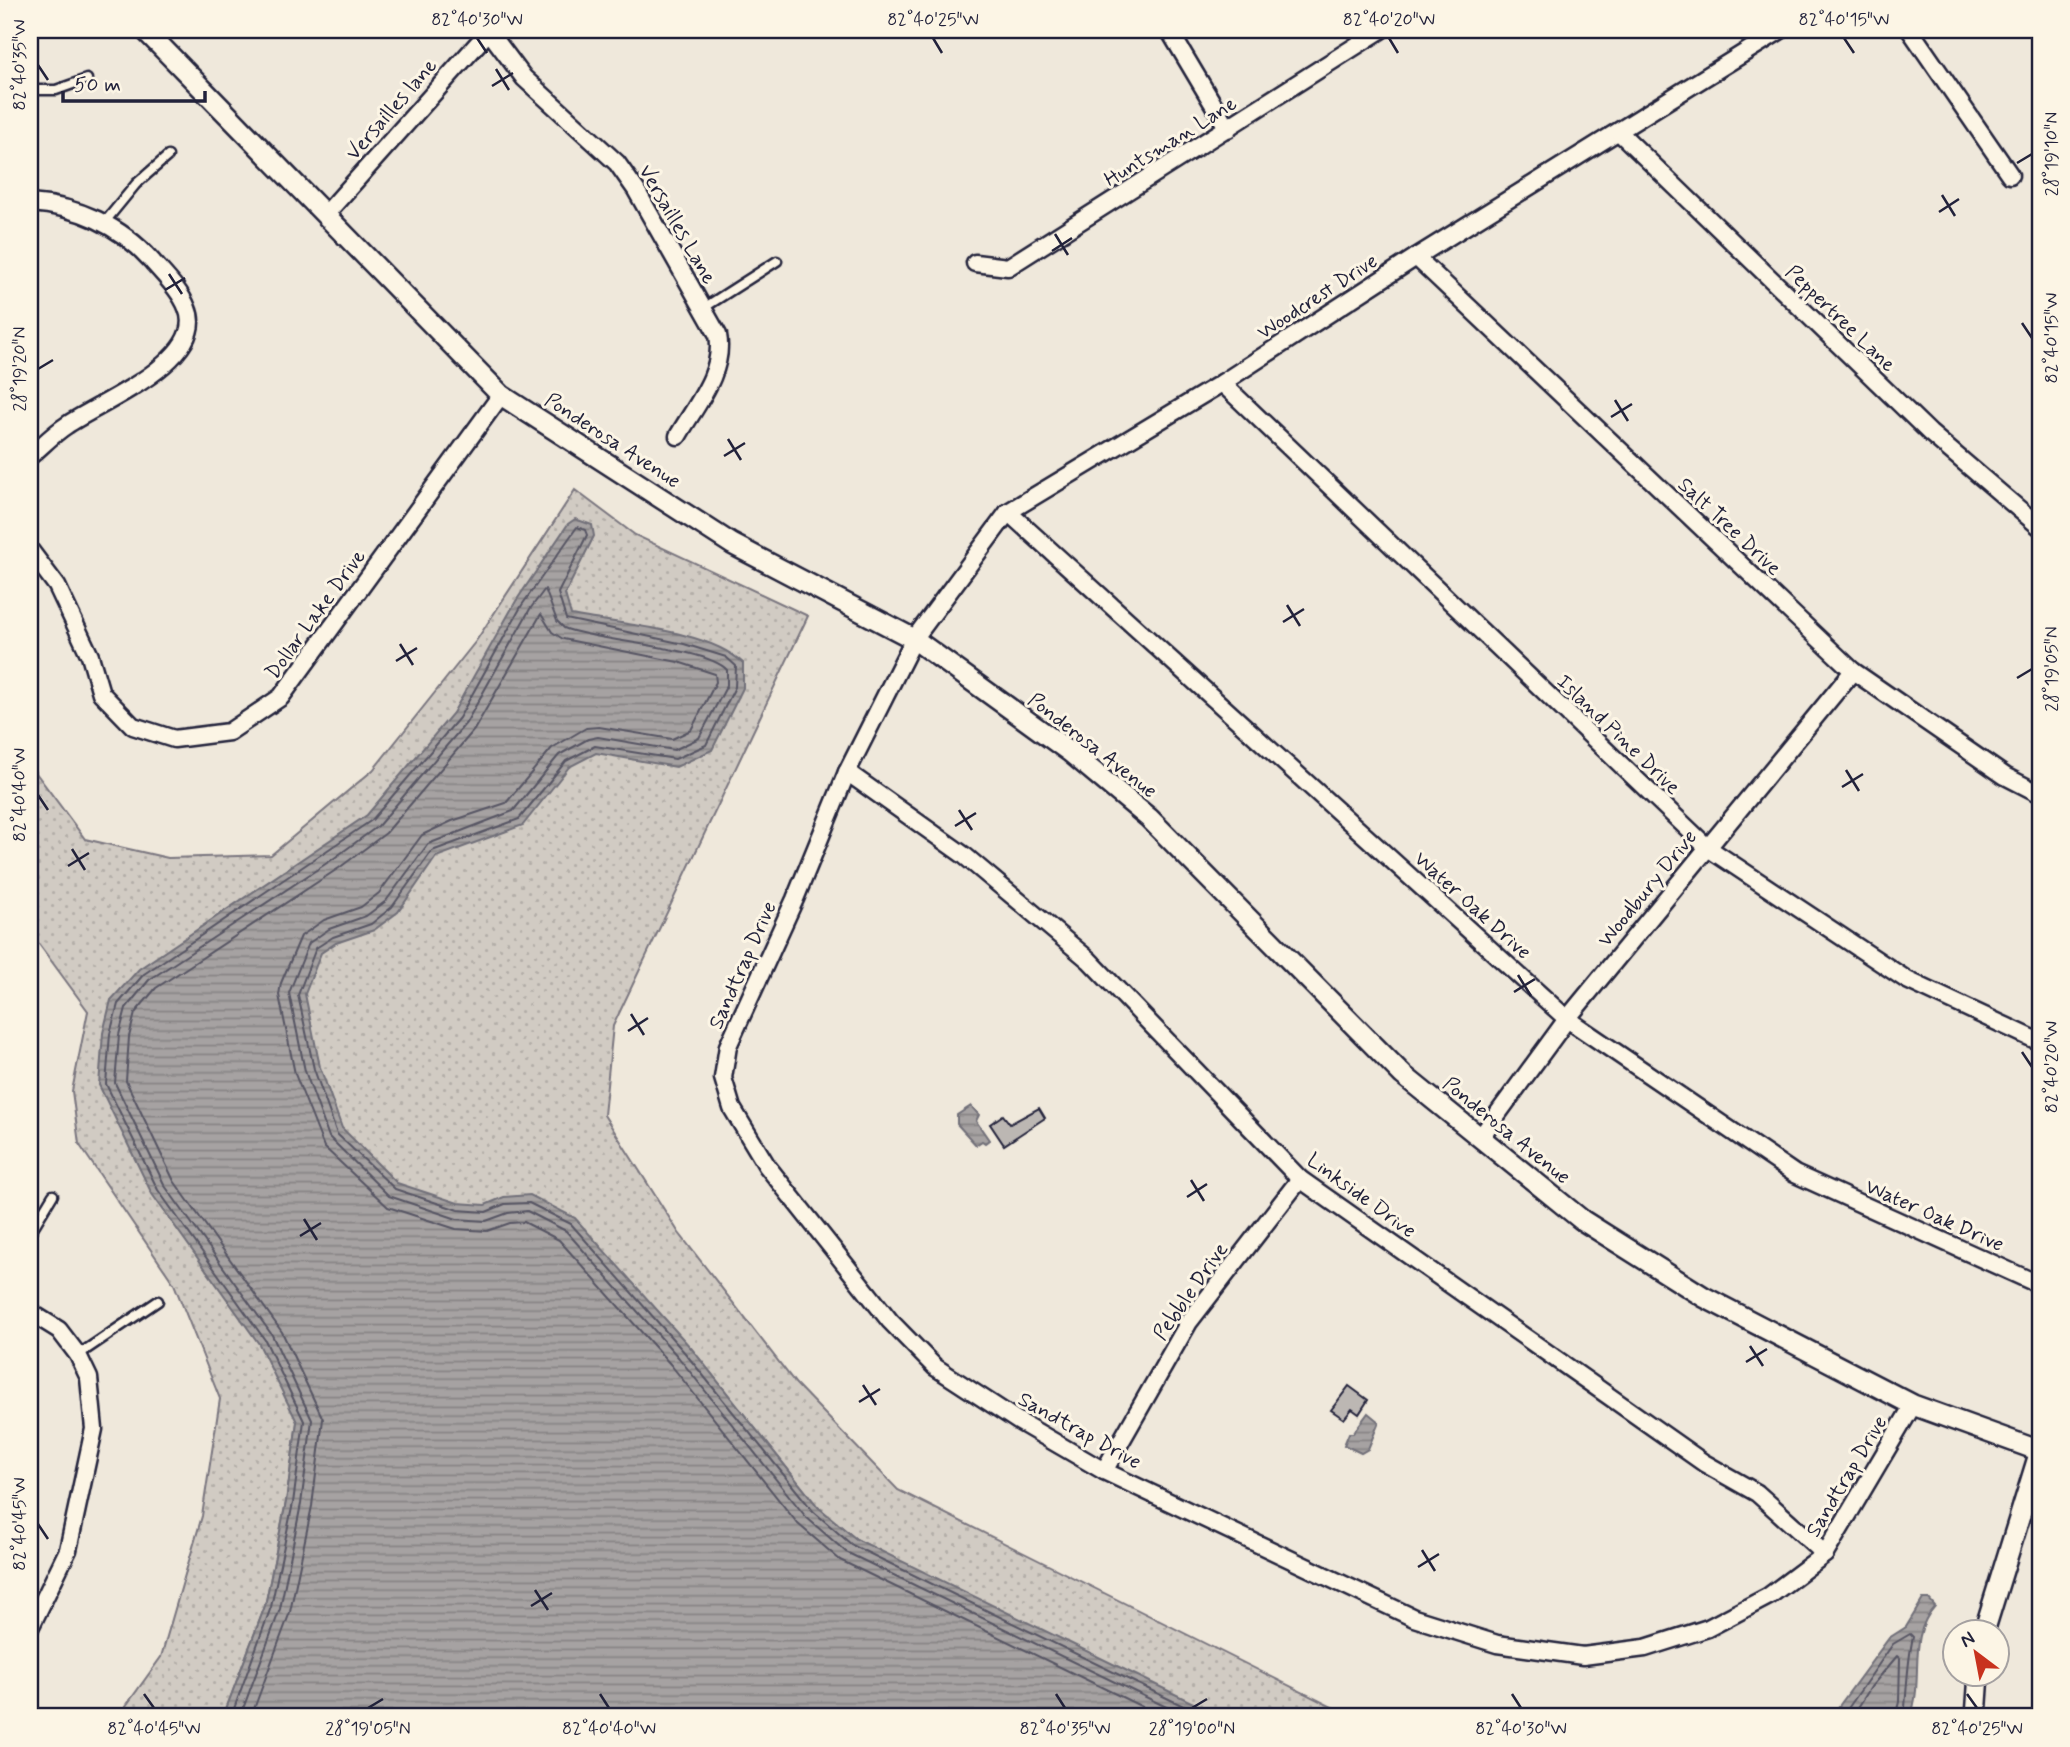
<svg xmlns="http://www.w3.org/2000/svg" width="2070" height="1747" font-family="Mynerve,sans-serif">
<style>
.grass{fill:url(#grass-dots);stroke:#7a767f;stroke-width:2}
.water{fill:url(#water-rules);stroke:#716f79;stroke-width:2}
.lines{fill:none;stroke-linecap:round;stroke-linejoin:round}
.shore{stroke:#575564;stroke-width:2}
.building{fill:#bcb7b3;stroke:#22223b;stroke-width:2}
.service-casing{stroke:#22223b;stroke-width:13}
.minor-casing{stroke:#22223b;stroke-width:21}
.tertiary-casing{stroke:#22223b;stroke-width:24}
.service{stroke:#fcf5e5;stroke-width:8}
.minor{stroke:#fcf5e5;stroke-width:16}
.tertiary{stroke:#fcf5e5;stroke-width:19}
.ticks{fill:none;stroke:#22223b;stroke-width:2.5}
.labels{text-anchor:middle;stroke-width:6;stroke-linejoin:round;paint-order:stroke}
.street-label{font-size:21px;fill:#22223b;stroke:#fcf5e5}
.neatline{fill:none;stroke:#22223b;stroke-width:2.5}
.ticks-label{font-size:18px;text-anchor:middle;fill:#22223b}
</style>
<defs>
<pattern id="grass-dots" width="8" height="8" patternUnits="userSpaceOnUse" patternTransform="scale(1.75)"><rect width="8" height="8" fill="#d1cbc3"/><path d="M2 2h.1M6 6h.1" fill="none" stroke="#b3aea8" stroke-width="1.8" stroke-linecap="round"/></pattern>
<pattern id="water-rules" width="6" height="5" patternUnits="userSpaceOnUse" patternTransform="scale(1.75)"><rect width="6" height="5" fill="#a6a2a2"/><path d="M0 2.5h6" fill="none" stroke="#878485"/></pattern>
</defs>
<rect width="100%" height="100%" fill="#efe8db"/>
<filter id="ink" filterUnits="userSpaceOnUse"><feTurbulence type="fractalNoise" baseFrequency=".0143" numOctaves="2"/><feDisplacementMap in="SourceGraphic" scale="14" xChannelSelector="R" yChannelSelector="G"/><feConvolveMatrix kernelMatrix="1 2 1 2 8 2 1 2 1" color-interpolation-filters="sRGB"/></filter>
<g filter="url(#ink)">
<polygon class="grass" points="575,490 635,535 808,616 613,1026 604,1115 679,1233 796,1384 898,1490 1352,1717 925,1717 912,1568 856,1539 818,1507 691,1348 297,1422 286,1502 265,1606 223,1717 118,1717 161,1657 202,1516 220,1399 174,1284 79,1144 72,1091 88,1011 30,932 30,765 85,839 168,858 271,855 373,770 476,641"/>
<g class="water">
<path d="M575 519 592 525 594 536 565 594 571 615C620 625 707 629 743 663V688L712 750 676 767 596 753 569 767 523 825 436 857 398 912 374 930 336 943 321 953 305 994 320 1067 342 1128 397 1183 458 1203 485 1205 504 1197 530 1195 575 1218 691 1348 818 1507 856 1539 1222 1717H223L265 1606 286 1502 297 1422 259 1344 152 1194 99 1085 103 1033 111 1000 139 969 367 815 453 713 516 601 568 524Z"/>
<polygon points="971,1106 979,1115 976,1121 989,1140 985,1143 982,1141 976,1145 957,1124 957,1115"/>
<polygon points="1368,1413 1379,1422 1368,1449 1361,1453 1344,1445 1349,1433 1353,1433"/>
<path d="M1923 1599H1929L1935 1606C1906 1638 1925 1681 1910 1717H1831L1889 1638 1906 1627Z"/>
</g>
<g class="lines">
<g class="shore">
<polyline points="231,1717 271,1607 293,1503 304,1421 265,1340 158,1190 106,1084 110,1034 118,1004 144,974 372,820 459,718 522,605 577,527 585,530 587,535 558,593 566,619 684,644 726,657 736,666 735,687 706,745 675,759 595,746 566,761 519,819 432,851 392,907 371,924 333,937 316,948 298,995 314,1069 337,1134 395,1189 458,1210 486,1212 505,1204 529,1203 571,1224 685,1353 813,1511 852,1545 1206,1717"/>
<path d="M240 1717 280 1609 301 1504 312 1420 272 1335 165 1186 115 1083 119 1035 126 1008 149 980 333 859 378 826 466 723 530 609 545 589 557 621 564 628C598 642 706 647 727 670V685L699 738 674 750 598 737 588 739 559 755 513 811 428 844 386 901 366 916 329 929 309 943 289 993 305 1071 329 1137 389 1196 457 1219 486 1221 508 1213 527 1211 566 1231 679 1358 806 1517 846 1552 1187 1717"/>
<polyline points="251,1717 290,1612 312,1506 323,1419 282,1332 174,1181 126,1081 129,1037 135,1013 156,988 339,868 386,833 474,730 541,614 552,632 563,639 678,662 715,674 716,682 691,730 672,739 599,727 586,728 552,748 506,803 452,821 422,835 379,893 361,907 324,920 301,936 281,983 279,995 295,1074 324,1147 388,1207 456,1229 487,1231 510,1223 524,1222 559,1240 671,1365 798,1524 840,1560 1163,1717"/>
<path d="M1842 1717 1893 1644 1910 1634 1913 1637C1907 1663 1907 1691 1904 1717"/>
<polyline points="1852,1717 1871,1687 1897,1656 1900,1659 1899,1702 1895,1717"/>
</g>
</g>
<g class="building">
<polygon points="1039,1108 1045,1118 1004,1145 990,1124 1003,1115 1010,1124"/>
<polygon points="1349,1386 1368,1400 1359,1414 1352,1409 1344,1419 1331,1410"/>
</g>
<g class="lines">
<g class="service-casing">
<g id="service">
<polyline points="30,90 56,90 87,79"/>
<polyline points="104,223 136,184 168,156"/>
<polyline points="702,309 777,261"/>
<polyline points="30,1233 53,1195"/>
<polyline points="78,1355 158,1301"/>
</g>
</g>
<g class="minor-casing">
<g id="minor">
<path d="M488 30 524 78 617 163 636 190 718 335C725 372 695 406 678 436"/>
<polyline points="1169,30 1228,129"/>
<polyline points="1781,30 1416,257 1222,383 1008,512 914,639 847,772 795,899 728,1046 723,1078 732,1108 767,1166 890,1321 935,1367 1018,1421 1104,1471 1414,1618 1497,1644 1583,1656 1645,1648 1708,1628 1769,1596 1825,1554 1913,1405"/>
<polyline points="1910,30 2010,175"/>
<polyline points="1619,132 1930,433 2040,527"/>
<path d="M30 203C77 206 120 225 152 261 164 275 180 290 187 308 209 359 99 403 67 425 53 434 42 446 30 456"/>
<polyline points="325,215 489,31"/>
<polyline points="1416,257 1853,671 2005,776 2040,794"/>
<polyline points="975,263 1008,267 1381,30"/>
<polyline points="1222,383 1708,848 1907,980 2040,1042"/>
<polyline points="1008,512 1567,1019 1795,1174 2040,1285"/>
<polyline points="30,550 57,586 90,656 101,693 133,726 174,739 229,732 281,697 501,395"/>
<polyline points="847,772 965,856 1089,960 1300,1179 1704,1463 1757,1493 1825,1554"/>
<polyline points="1480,1138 1567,1019 1853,671"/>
<polyline points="30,1312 59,1330 78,1355 89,1378 94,1429 68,1550 30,1628"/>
<polyline points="1104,1471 1189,1322 1300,1179"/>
</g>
</g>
<g class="tertiary-casing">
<g id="tertiary">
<polyline points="145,30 501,395 732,544 914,639 1070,752 1149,818 1403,1075 1582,1220 1704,1297 1913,1405 2040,1451"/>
<polyline points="1984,1632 2040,1451"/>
<polyline points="1976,1717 1979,1674"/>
</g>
</g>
<use href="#service" class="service"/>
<use href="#minor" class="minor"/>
<use href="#tertiary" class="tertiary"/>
</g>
</g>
<path class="ticks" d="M477 38 487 53M933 38 942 53M1389 38 1398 53M1844 38 1854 53M38 65 48 80M496 69 509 90M492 86 513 73M2017 163 2032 154M1942 195 1955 216M1939 212 1959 199M1055 234 1068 255M1052 251 1072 238M169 274 182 294M165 290 185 278M2022 323 2032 338M38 369 53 360M1615 400 1628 421M1611 417 1632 404M728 439 741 460M724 456 745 443M1287 605 1300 626M1283 622 1304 609M400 644 413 665M396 661 417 648M2017 678 2032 669M1846 770 1859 791M1842 787 1863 774M38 795 48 810M959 810 972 830M955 826 976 813M72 849 85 870M68 866 89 853M1518 975 1531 996M1514 992 1535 979M631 1014 644 1035M628 1031 648 1018M2022 1052 2032 1067M1191 1180 1204 1201M1187 1197 1207 1184M304 1219 317 1240M300 1236 321 1223M1750 1346 1763 1366M1746 1362 1767 1349M863 1385 876 1405M859 1402 880 1389M38 1524 48 1539M1422 1550 1435 1571M1418 1567 1439 1554M535 1590 548 1610M531 1606 552 1593M144 1694 154 1708M600 1694 609 1708M1056 1694 1065 1708M1512 1694 1521 1708M1967 1694 1977 1708M368 1708 383 1699M1192 1708 1207 1699"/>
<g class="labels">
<g class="street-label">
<text transform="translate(391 109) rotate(-49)" y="7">Versailles lane</text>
<text transform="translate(1170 141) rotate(-32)" y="7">Huntsman Lane</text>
<text transform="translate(678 224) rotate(60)" y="7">Versailles Lane</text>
<text transform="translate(1317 296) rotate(-33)" y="7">Woodcrest Drive</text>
<text transform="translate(1841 318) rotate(44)" y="7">Peppertree Lane</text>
<text transform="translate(613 440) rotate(33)" y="7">Ponderosa Avenue</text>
<text transform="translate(1730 526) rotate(43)" y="7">Salt Tree Drive</text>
<text transform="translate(315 614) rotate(-54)" y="7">Dollar Lake Drive</text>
<text transform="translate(1619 734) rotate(44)" y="7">Island Pine Drive</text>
<text transform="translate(1093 745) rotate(38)" y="7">Ponderosa Avenue</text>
<text transform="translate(1647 888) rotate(-51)" y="7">Woodbury Drive</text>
<text transform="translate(1473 905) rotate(42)" y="7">Water Oak Drive</text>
<text transform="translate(742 965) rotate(-66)" y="7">Sandtrap Drive</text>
<text transform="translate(1507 1130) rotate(39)" y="7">Ponderosa Avenue</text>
<text transform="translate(1362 1195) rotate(36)" y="7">Linkside Drive</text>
<text transform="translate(1935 1215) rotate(24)" y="7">Water Oak Drive</text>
<text transform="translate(1190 1291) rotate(-55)" y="7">Pebble Drive</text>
<text transform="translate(1080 1430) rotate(29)" y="7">Sandtrap Drive</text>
<text transform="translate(1846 1476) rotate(-59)" y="7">Sandtrap Drive</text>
</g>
</g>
<rect width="2070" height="1747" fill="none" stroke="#fcf5e5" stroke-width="77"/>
<g transform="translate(1976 1653) rotate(328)"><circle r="33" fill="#fcf5e5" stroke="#a5a1a1" stroke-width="2"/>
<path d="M0-5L12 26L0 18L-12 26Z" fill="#c8321e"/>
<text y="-10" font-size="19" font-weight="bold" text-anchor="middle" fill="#22223b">N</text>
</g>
<path d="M63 91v10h142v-10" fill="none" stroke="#22223b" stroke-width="3.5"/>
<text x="74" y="91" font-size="21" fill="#22223b" stroke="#fcf5e5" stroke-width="5" paint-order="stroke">50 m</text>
<rect x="38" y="38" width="1994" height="1670" class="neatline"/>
<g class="ticks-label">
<text x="477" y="25">82°40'30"W</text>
<text x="933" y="25">82°40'25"W</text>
<text x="1389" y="25">82°40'20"W</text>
<text x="1844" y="25">82°40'15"W</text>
<text transform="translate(19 65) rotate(-90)" y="6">82°40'35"W</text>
<text transform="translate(2051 154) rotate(-90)" y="6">28°19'10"N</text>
<text transform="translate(2051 338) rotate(-90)" y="6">82°40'15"W</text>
<text transform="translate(19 369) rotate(-90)" y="6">28°19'20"N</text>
<text transform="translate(2051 669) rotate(-90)" y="6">28°19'05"N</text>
<text transform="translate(19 795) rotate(-90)" y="6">82°40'40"W</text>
<text transform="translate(2051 1067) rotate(-90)" y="6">82°40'20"W</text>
<text transform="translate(19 1524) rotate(-90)" y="6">82°40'45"W</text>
<text x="154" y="1734">82°40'45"W</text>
<text x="368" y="1734">28°19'05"N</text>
<text x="609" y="1734">82°40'40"W</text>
<text x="1065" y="1734">82°40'35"W</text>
<text x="1192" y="1734">28°19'00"N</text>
<text x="1521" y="1734">82°40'30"W</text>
<text x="1977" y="1734">82°40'25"W</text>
</g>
</svg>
